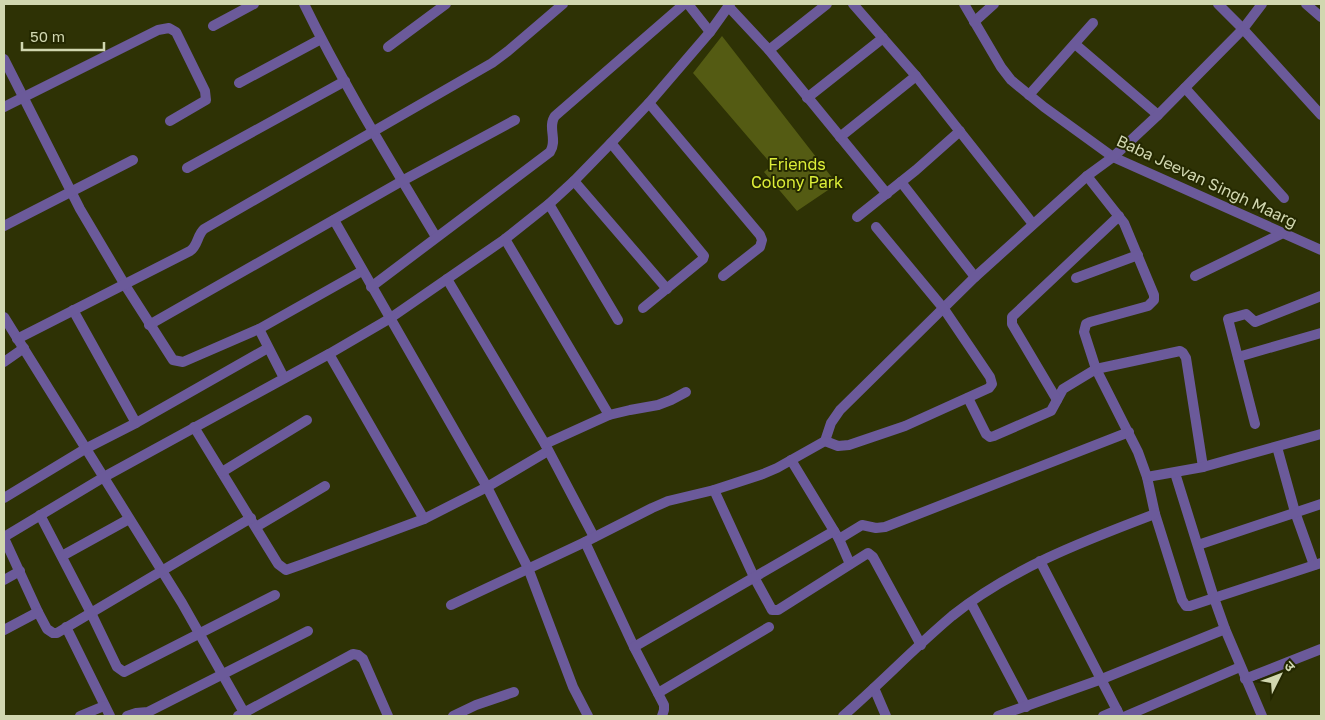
<svg xmlns="http://www.w3.org/2000/svg" width="1325" height="720" font-family="'Golos Text','Noto Sans Devanagari',sans-serif">
<style>
.green{fill:#545b13}
.lines{fill:none;stroke-linecap:round;stroke-linejoin:round}
.minor{stroke:#6b5a9a;stroke-width:10}
.labels{text-anchor:middle;stroke-width:4;stroke-linejoin:round;paint-order:stroke}
.park-label{font-size:16px;fill:#ddee38;stroke:#242800}
.street-label{font-size:16px;fill:#d1d7b0;stroke:#242800}
</style>
<rect width="100%" height="100%" fill="#2e3205"/>
<polygon class="green" points="722,36 837,184 797,211 764,172 772,165 693,73"/>
<g class="lines">
<g class="minor">
<path d="M304 4C343 84 390 160 436 237"/>
<polyline points="688,4 710,32"/>
<polyline points="853,4 916,76 1033,224"/>
<polyline points="964,4 1001,67 1011,80 1044,107 1113,157 1321,250"/>
<polyline points="1218,4 1243,29 1321,115"/>
<polyline points="1306,4 1321,17"/>
<polyline points="728,6 769,50 887,194"/>
<polyline points="974,22 994,4"/>
<polyline points="213,26 254,4"/>
<polyline points="1075,44 1158,115"/>
<polyline points="388,47 446,4"/>
<polyline points="769,50 827,4"/>
<polyline points="4,59 80,209 125,285 173,360 183,362 259,329 362,271"/>
<polyline points="239,83 321,39"/>
<polyline points="1185,88 1284,198"/>
<polyline points="1029,95 1093,23"/>
<polyline points="807,98 883,38"/>
<polyline points="649,103 760,235 762,240 760,247 723,276"/>
<polyline points="4,107 158,30 169,28 176,32 205,91 206,100 170,121"/>
<polyline points="840,137 916,76"/>
<polyline points="611,143 704,256 703,259 643,308"/>
<polyline points="187,168 345,81"/>
<polyline points="1087,176 1124,223 1154,295 1154,300 1148,306 1090,322 1086,324 1084,332 1096,369 1138,452 1147,477 1155,514 1182,600 1186,606 1190,606 1214,598 1175,473"/>
<polyline points="574,181 667,289"/>
<polyline points="901,182 975,277"/>
<polyline points="549,204 618,320"/>
<polyline points="857,217 916,170 960,131"/>
<polyline points="334,220 487,487 528,568 573,687 588,716"/>
<polyline points="4,226 133,160"/>
<polyline points="505,239 609,415"/>
<polyline points="1195,276 1283,233"/>
<polyline points="1076,278 1138,255"/>
<polyline points="447,279 545,444 594,537"/>
<path d="M371 287 550 152C558 140 547 127 555 116L684 4"/>
<polyline points="73,310 136,423"/>
<polyline points="4,317 182,603 246,716"/>
<polyline points="149,325 402,181 515,120"/>
<polyline points="259,329 284,378"/>
<path d="M17 339 190 251C198 246 197 235 204 229L492 63 508 51 563 4"/>
<polyline points="329,354 424,519"/>
<polyline points="1238,357 1321,333"/>
<polyline points="4,362 24,348"/>
<polyline points="968,398 986,434 990,437 994,436 1051,411 1063,389 1096,369 1180,351 1183,353 1186,358 1203,467"/>
<polyline points="1057,400 1012,324 1012,317 1119,216"/>
<polyline points="1255,424 1228,319 1246,314 1255,322 1321,296"/>
<polyline points="194,427 278,564 286,570 303,564 424,519 487,487 548,451"/>
<polyline points="825,441 831,423 840,410 975,277 1087,176 1113,157 1158,115 1243,29 1262,4"/>
<polyline points="545,444 609,415 630,410 658,405 671,400 686,392"/>
<polyline points="1277,447 1295,512 1314,565"/>
<polyline points="791,460 839,539 850,564"/>
<polyline points="222,472 307,420"/>
<polyline points="1147,477 1203,467 1321,434"/>
<polyline points="714,490 754,577 772,610 778,610 868,553 873,557 921,645"/>
<polyline points="4,498 85,449 136,423 268,348"/>
<polyline points="40,515 91,613 117,667 124,672 275,595"/>
<polyline points="256,527 325,486"/>
<polyline points="4,537 104,477 329,354 389,319 505,239 549,204 574,181 611,143 649,103 710,32 730,4"/>
<polyline points="4,538 38,612 47,629 53,633 57,633 251,518"/>
<polyline points="839,539 862,525 876,528 885,527 1129,432"/>
<polyline points="585,542 634,647 664,705 664,710 662,716"/>
<polyline points="1198,545 1321,504"/>
<polyline points="62,556 129,519"/>
<polyline points="1040,561 1120,716"/>
<polyline points="4,580 20,571"/>
<polyline points="971,603 1026,707"/>
<polyline points="451,605 585,542 652,508 668,501 714,490 763,474 777,468 825,441 838,446 849,445 905,426 989,388 992,384 990,377 944,309 876,227"/>
<polyline points="66,627 110,716"/>
<polyline points="4,630 38,612"/>
<polyline points="634,647 834,531"/>
<polyline points="1245,679 1321,649"/>
<polyline points="874,688 886,716"/>
<polyline points="658,693 769,627"/>
<polyline points="80,716 104,706"/>
<polyline points="127,716 136,713 148,712 308,631"/>
<polyline points="238,716 353,654 358,655 363,659 388,716"/>
<polyline points="453,716 476,705 514,692"/>
<path d="M843 716C880 684 914 648 952 616 1012 568 1084 541 1155 514"/>
<polyline points="998,716 1102,679 1225,629"/>
<polyline points="1103,716 1117,710"/>
<polyline points="1126,716 1240,667"/>
<polyline points="1262,716 1225,629 1214,598 1321,563"/>
</g>
</g>
<g class="labels">
<g class="park-label">
<text x="797" y="170">Friends<tspan x="797" dy="18">Colony Park</tspan></text>
</g>
<g class="street-label">
<text transform="translate(1207 181) rotate(25)" y="6">Baba Jeevan Singh Maarg</text>
</g>
</g>
<rect width="1325" height="720" fill="none" stroke="#d1d7b0" stroke-width="10"/>
<g transform="translate(1280 675) rotate(48)" stroke="#242800" stroke-width="4" paint-order="stroke">
<path d="M0-4L9 19L0 12L-9 19Z" fill="#d1d7b0"/>
<text y="-8" font-size="14" font-weight="bold" text-anchor="middle" fill="#d1d7b0">उ</text>
</g>
<path d="M22 42v8h82v-8" fill="none" stroke="#d1d7b0" stroke-width="2.5"/>
<text x="30" y="42" font-size="15" fill="#d1d7b0" stroke="#242800" stroke-width="4" paint-order="stroke">50 m</text>
</svg>
